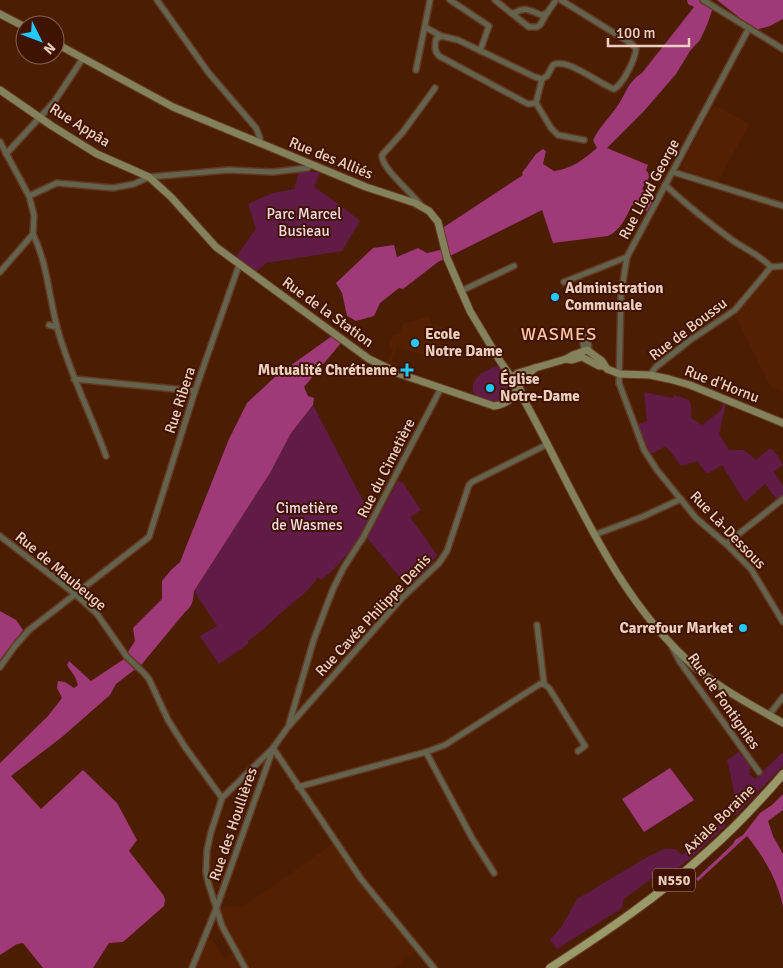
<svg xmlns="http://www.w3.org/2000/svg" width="783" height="968" font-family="Signika,sans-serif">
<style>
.built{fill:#542002}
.green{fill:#601c46}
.forest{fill:#9f3977}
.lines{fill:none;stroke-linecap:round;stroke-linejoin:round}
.street-casing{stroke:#653a22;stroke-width:8}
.secondary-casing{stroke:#653a22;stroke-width:9}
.primary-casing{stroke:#653a22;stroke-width:10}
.street{stroke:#64634d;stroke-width:5}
.secondary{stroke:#83825d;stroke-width:7}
.primary{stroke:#9a9969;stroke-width:8}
.poi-dot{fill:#22c9fe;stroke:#3f1300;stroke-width:2}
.labels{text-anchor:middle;stroke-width:4;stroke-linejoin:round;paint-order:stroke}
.shield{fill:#3f1300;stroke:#b99787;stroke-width:1}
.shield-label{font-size:14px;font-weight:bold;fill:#edcfc1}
.street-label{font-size:15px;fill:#edcfc1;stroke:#3f1300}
.park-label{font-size:15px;fill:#f5d9e7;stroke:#3f1300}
.poi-label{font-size:15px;font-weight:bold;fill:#edcfc1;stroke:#3f1300;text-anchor:start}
.quarter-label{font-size:18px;letter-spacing:1px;fill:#fdc3a8;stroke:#3f1300}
</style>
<rect width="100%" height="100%" fill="#4b1e04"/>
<g class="built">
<polygon points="714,105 749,124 718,182 684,170 682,165"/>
<polygon points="783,269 783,393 771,387 734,313 766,275 772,272"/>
<polygon points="429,316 431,324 444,327 437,358 397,348 390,367 386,365 393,349 389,345 393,335 400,333 403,324"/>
<polygon points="334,843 418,948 396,968 247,968 224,926 218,911 221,907 244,906"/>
<polygon points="209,936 224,958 234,953 242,968 195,968"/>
</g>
<g class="green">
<polygon points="299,172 320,172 314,187 336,202 360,221 342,251 266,263 256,272 234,259 256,229 248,204 273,193 294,189"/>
<path d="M498 365 512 390C501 405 484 407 473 391 471 375 487 371 498 365Z"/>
<polygon points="644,392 673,398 674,395 689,400 691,405 691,418 702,425 720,411 724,402 726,403 719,434 729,450 744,450 756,460 770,448 778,456 783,465 774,472 783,486 783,497 778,501 765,484 745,502 722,465 707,474 697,461 681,466 666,446 651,454 637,425 647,421"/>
<path d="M313 405 372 518C358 542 343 563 321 580L318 577C309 592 294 601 281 613 270 623 261 632 248 641V644L219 664 200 636 217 626 194 591 270 473 291 433Z"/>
<polygon points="398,481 403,483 421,510 410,517 437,555 432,561 433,563 408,587 367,538"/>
<polygon points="739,752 751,766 749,774 755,779 783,752 783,766 735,816 733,811 734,791 727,760"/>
<polygon points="723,821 726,825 692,857 665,878 651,879 624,899 622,908 557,949 550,940 562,926 577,899 649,856 664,849 675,849 682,855"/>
</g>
<g class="forest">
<path d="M687 0H705L714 5 707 25 700 40 690 51 676 74 644 111 607 148 648 165 646 170 650 176 642 189 655 198 648 212 638 205H632C626 217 621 230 608 236L553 243 542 210 438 262 403 289 399 288 380 303 374 316 356 321 347 316 342 293 336 283 373 248 394 245 397 257 418 248 427 253 444 249 441 231 444 227 523 175 522 173 536 154 543 149 546 151 543 164 554 171C572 169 584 159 597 148L593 140C599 128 608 119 616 108 626 95 627 82 642 73L694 7 688 4Z"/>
<polygon points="717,0 783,0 783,19 770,26 755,30"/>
<path d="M332 336 341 343 304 387 308 396 314 398 313 405 291 433 270 473 194 591C193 600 193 606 185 612L142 664 116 684 110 695 62 737 11 776 41 809 83 770 117 803 137 840 129 851 164 896 165 900 164 906 123 942 109 943 93 968H43L23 943 17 944 0 955V763L48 716 62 698 57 688 58 681 65 682 74 688 78 685 75 677 67 665 69 661 91 681 127 657 128 652 135 641 133 628 162 599V581L171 570 180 562 229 439 247 403 276 376Z"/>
<polygon points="0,611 16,620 23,630 0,660"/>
<polygon points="670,768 694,800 644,832 622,799"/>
<path d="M783 794V810L768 821 773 836 783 854V907C778 881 764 857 747 836L698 881 696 879 733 844 735 840 743 835 760 813 772 805Z"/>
</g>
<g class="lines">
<g class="street-casing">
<g id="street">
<polyline points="157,0 208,72 256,128 260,138 259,143"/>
<polyline points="450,0 489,26 480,51"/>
<path d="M495 0 511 13H515C524 6 531 11 541 15L547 13 556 0"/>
<path d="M561 0 632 44 636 49C635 60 623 84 614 89 599 84 567 57 553 65L547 76 542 79 536 103 551 128 558 135 584 140"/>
<polyline points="703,0 783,49"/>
<polyline points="511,13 529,27 537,27 540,25 547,13"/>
<polyline points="425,27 441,36 458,40 535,77 542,79"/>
<polyline points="749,28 627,257 621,294 619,383 644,450 657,470 696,518 726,544 751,569 783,622"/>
<path d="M441 36 436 39C435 46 434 51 439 56L528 104 536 103"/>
<polyline points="416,70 430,0"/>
<polyline points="0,142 29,196 34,215 33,234 0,272"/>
<polyline points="6,154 54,102 83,58"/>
<polyline points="673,172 783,206"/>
<path d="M665 185C687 205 709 223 732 240 745 249 760 255 771 267"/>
<polyline points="29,196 57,183 113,188 134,184 149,177 228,170 273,172 308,168 311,164"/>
<path d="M420 204C411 192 381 168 382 155L403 132 435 88"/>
<path d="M33 234C47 263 49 296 57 327 69 372 90 412 106 456"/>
<polyline points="564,282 627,257"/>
<polyline points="461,291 514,266"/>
<polyline points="49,325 57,327"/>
<path d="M582 334C588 338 589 344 589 351"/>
<polyline points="582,334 584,351"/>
<polyline points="650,375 656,367 689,341 735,310 771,267 783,266"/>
<polyline points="74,379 195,391"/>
<polyline points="594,535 642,517 681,499"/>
<polyline points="0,536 75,594 97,614 127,657 143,672 149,679 168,720 185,747 222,798"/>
<polyline points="726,544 783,499"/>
<polyline points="537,625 544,684"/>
<polyline points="672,647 680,662 759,772"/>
<polyline points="0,667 15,646 29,630 149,537 195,391 239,265"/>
<polyline points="769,715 783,697"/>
<polyline points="289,724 314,639 333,589 344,567 364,536 441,388"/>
<polyline points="273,748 361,879 434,968"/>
<polyline points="426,752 445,745 540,684 544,684 549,688 585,746 578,751"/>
<polyline points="298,787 426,752 472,838 494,873"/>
<polyline points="192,968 216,909 273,749"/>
<polyline points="245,968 222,926 208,882 206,872 207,850 211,832 222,798 273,748 288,727 402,598 439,563 447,551 469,485 472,482 548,444"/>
</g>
</g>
<g class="secondary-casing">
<g id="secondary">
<polyline points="0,14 25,27"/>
<path d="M55 43 173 107 366 187 415 203 429 211 438 222 447 258 470 311 500 361 523 394 524 400C575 492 614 597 696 668 722 690 753 706 783 723"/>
<path d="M0 90 52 126 97 154 149 177 171 197 216 247 369 359 400 374 494 406C513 403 514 393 523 380 526 376 531 372 535 368"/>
<polyline points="566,359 572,360 582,357 599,366 604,366"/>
<polyline points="512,378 518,373 566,359 573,355 587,350 602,361 607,369 620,374 650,375 669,379 690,385 783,423"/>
</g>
</g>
<g class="primary-casing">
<path id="primary" d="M550 968C604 933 658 897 706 853 734 829 759 802 783 774"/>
</g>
<use href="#street" class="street"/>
<use href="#secondary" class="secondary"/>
<use href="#primary" class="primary"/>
</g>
<g class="poi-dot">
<circle cx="555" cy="297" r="5"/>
<circle cx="415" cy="343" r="5"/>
<path d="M404.5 362.5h5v5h5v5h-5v5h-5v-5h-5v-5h5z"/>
<circle cx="490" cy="388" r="5"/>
<circle cx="743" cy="628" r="5"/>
</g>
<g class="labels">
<rect class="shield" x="653" y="868.5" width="42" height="23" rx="4"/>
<g class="shield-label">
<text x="674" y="885">N550</text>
</g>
<g class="street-label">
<text transform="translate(80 125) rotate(32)" y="5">Rue Appâa</text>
<text transform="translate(331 158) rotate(22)" y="5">Rue des Alliés</text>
<text transform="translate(649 189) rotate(-62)" y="5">Rue Lloyd George</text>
<text transform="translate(328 312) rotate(36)" y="5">Rue de la Station</text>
<text transform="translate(688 329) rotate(-37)" y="5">Rue de Boussu</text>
<text transform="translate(722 384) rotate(21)" y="5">Rue d'Hornu</text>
<text transform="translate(180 400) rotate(-72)" y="5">Rue Ribera</text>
<text transform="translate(386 468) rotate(-63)" y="5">Rue du Cimetière</text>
<text transform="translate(728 530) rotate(46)" y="5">Rue Là-Dessous</text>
<text transform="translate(61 571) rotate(40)" y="5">Rue de Maubeuge</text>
<text transform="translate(373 615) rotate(-47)" y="5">Rue Cavée Philippe Denis</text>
<text transform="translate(724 701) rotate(55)" y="5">Rue de Fontignies</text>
<text transform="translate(719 819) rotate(-44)" y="5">Axiale Boraine</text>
<text transform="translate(233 824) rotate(-71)" y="5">Rue des Houllières</text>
</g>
<g class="park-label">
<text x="304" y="219">Parc Marcel<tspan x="304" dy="17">Busieau</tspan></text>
<text x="307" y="513">Cimetière<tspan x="307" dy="17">de Wasmes</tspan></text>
</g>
<g class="poi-label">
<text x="565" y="293">Administration<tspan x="565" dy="17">Communale</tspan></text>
<text x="425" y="339">Ecole<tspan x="425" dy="17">Notre Dame</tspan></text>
<text x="397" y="375" text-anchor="end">Mutualité Chrétienne</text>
<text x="500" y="384">Église<tspan x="500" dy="17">Notre-Dame</tspan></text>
<text x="733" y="633" text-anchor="end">Carrefour Market</text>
</g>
<g class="quarter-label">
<text x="559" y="340">WASMES</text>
</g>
</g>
<g transform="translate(40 40) rotate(132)"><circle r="24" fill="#3f1300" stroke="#855e4d"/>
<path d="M0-4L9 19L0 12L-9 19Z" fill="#22c9fe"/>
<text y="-8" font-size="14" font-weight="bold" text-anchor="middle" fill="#edcfc1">N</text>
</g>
<path d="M608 38v8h81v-8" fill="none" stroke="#edcfc1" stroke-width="2.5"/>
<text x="616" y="38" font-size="15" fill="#edcfc1" stroke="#3f1300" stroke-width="4" paint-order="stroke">100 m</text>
</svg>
